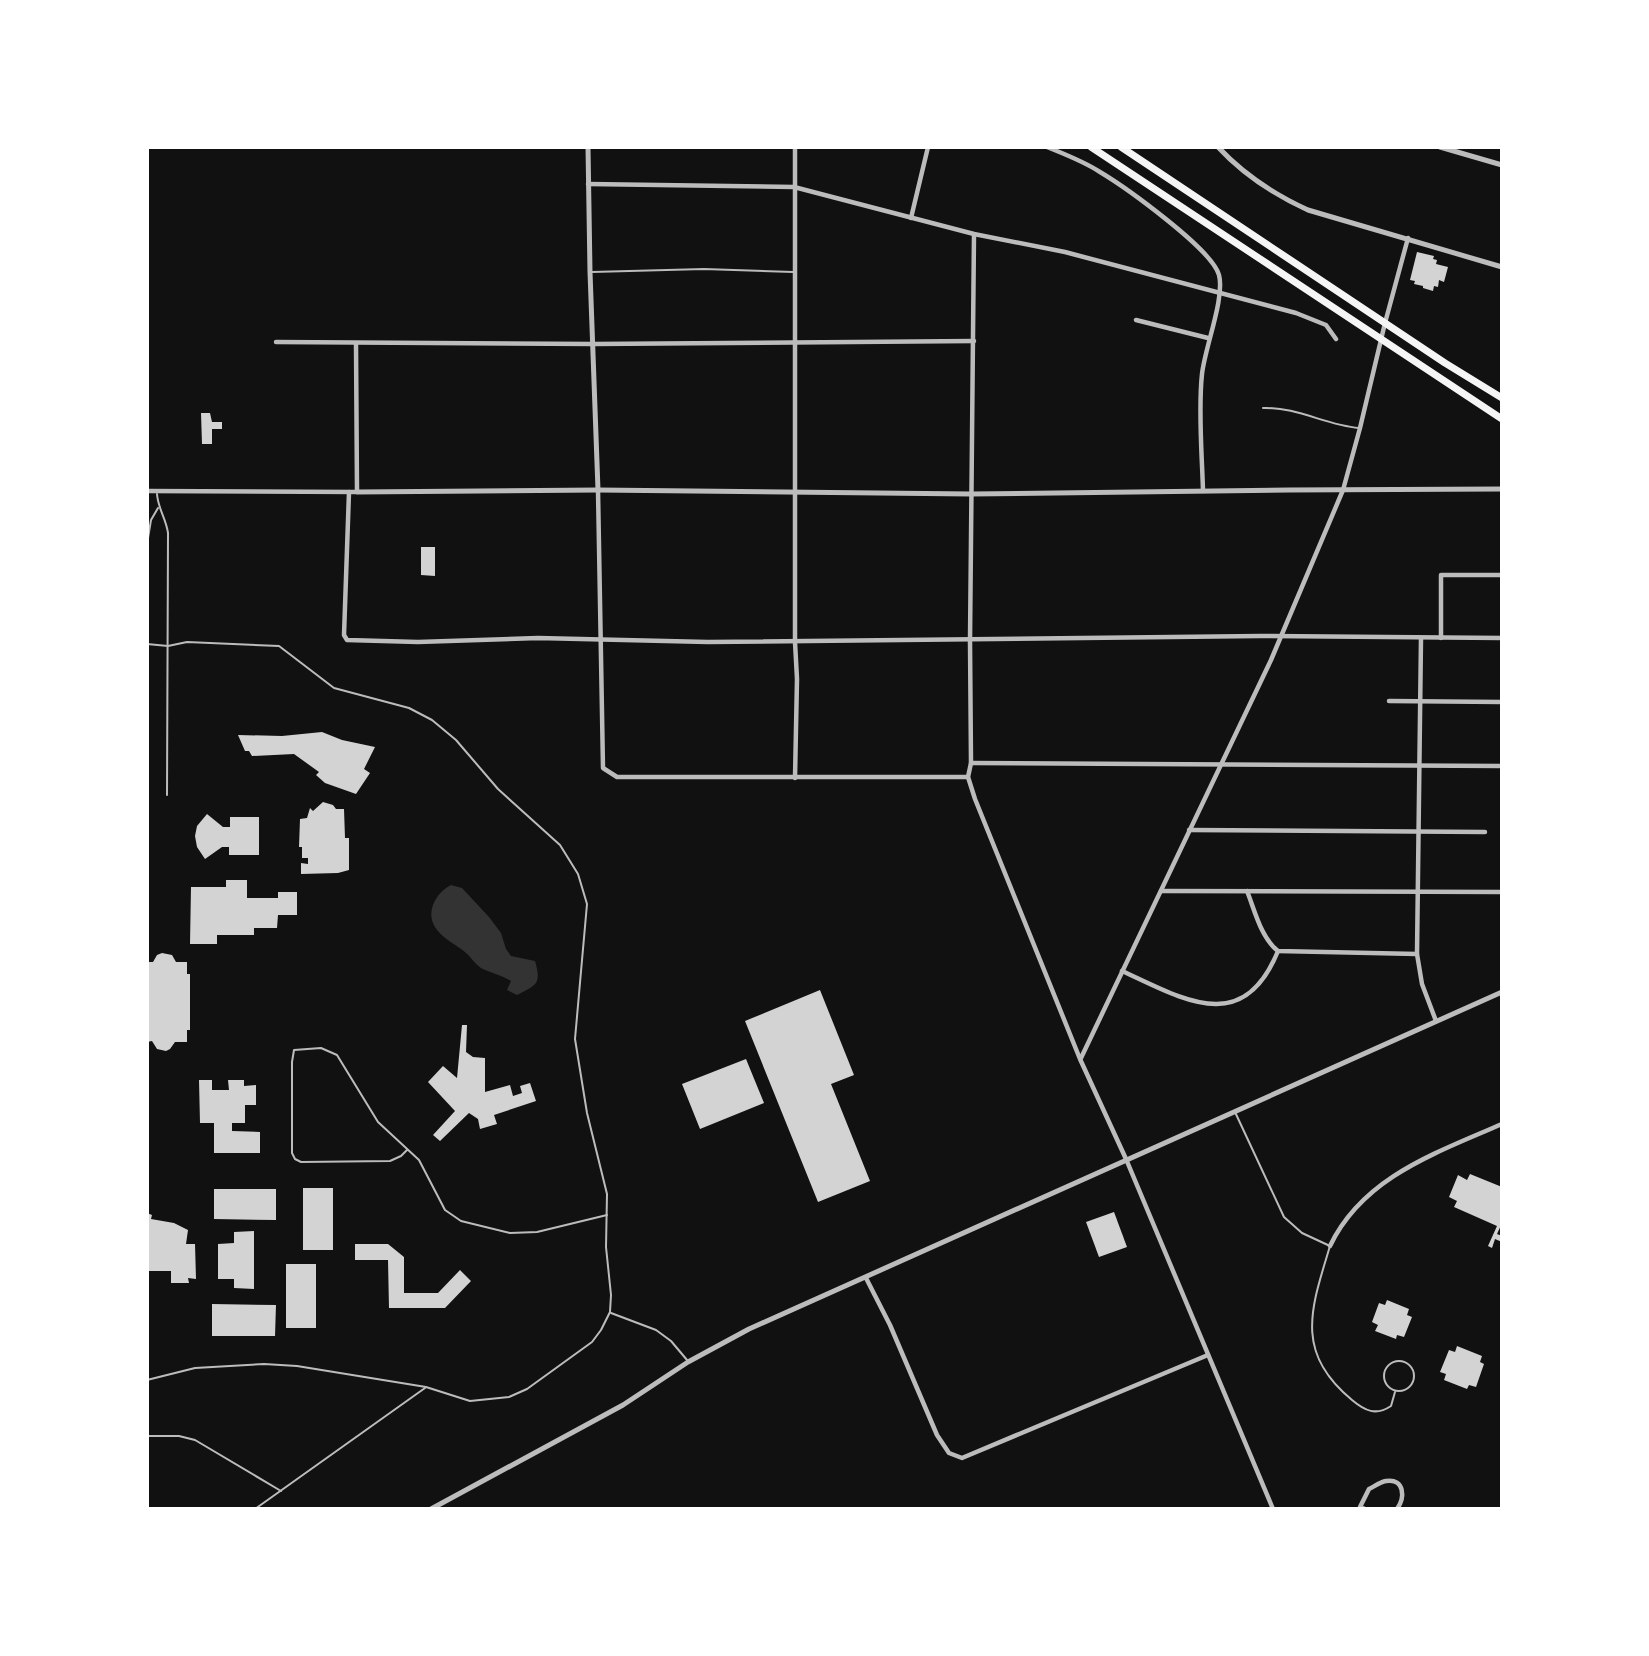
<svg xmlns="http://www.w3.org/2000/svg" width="1649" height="1656" font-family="'PT Sans Narrow',sans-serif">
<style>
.water{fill:#333}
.building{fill:#d3d3d3}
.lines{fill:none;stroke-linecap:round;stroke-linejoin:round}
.service{stroke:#bcbcbc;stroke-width:2}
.minor{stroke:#bcbcbc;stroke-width:4.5}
.tertiary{stroke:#bcbcbc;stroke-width:5}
.trunk{stroke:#f5f5f5;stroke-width:7}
</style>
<rect width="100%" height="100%" fill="#111"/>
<path class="water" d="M451 885 462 888 489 917 501 933 506 949 511 956 535 961C542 985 536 985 517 995L507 990 511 981C501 975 491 973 481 968 475 964 471 957 465 952 455 944 442 938 435 927 425 911 437 892 451 885Z"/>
<g class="building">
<polygon points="1417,252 1434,256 1433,259 1437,260 1436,264 1448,267 1444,282 1439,280 1438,287 1434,286 1433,291 1423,288 1423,286 1414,284 1415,281 1410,280"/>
<polygon points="201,413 210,413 212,422 222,422 222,429 212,429 212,444 202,444"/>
<polygon points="421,547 435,547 435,576 421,575"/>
<polygon points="322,732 342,740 375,747 364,769 370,773 356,794 325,783 316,775 319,772 294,754 252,756 249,751 245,751 238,735 282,736"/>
<polygon points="323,802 333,805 336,809 344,809 345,838 349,838 349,870 338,873 301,874 301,863 308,864 308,858 302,858 302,847 299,847 300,819 307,818 310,808 313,811"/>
<polygon points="207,814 223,827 230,827 230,817 259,817 259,855 229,855 229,847 222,847 205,859 197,847 195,836 197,826"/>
<polygon points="226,880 247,880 247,898 278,898 278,892 297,892 297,915 278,915 277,928 254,928 254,935 217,935 217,944 190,944 191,887 226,887"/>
<polygon points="162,953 172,955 176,962 187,962 187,974 190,974 190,1030 187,1030 187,1042 175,1042 170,1049 166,1051 157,1049 152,1041 147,1042 147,962 153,962 157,955"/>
<polygon points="820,990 854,1075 831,1084 870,1181 818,1202 745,1021"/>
<polygon points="462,1025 467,1025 466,1052 473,1057 485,1058 485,1092 510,1085 513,1096 522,1093 520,1086 530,1083 536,1101 494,1115 497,1124 480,1129 478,1119 469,1113 440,1141 433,1135 455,1111 428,1082 443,1066 457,1078"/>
<polygon points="746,1059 764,1103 700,1129 682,1084"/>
<polygon points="199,1080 212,1080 212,1090 229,1090 228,1080 244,1080 244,1086 256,1085 256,1105 245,1105 245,1123 232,1123 232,1131 260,1132 260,1153 214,1153 214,1123 200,1123"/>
<polygon points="1470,1174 1502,1187 1502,1223 1497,1234 1502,1236 1502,1242 1495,1239 1492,1248 1488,1246 1497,1226 1454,1207 1457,1201 1449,1197 1458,1175 1467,1180"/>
<rect x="303" y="1188" width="30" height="62"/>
<polygon points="214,1189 276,1189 276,1220 214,1219"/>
<polygon points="1114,1212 1127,1247 1099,1257 1086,1222"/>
<polygon points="147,1213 152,1215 151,1219 174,1223 188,1230 186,1244 195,1244 196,1279 188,1278 189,1283 171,1283 171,1271 147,1271"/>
<polygon points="254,1231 254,1289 234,1288 234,1279 218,1279 218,1244 234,1243 234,1232"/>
<polygon points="355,1244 388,1244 404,1257 404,1293 438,1293 460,1270 471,1281 445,1308 389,1308 388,1260 355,1260"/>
<rect x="286" y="1264" width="30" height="64"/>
<polygon points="1387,1300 1409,1309 1407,1315 1412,1317 1404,1337 1397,1335 1396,1339 1375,1331 1378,1325 1372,1322 1379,1303 1385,1305"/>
<polygon points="212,1304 276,1305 275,1336 212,1336"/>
<polygon points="1457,1346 1482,1356 1480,1362 1484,1364 1476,1387 1469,1385 1467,1389 1444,1380 1446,1374 1440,1372 1449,1350 1455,1352"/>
</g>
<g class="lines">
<g class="service">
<polyline points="592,272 704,269 793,272"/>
<path d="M1263 408C1298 407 1325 425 1359 428"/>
<path d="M157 494C158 509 166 518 168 533L167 795"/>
<polyline points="147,544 151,520 158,508"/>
<polyline points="147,644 168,646 187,642 279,646 334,688 409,708 432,720 456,740 498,789 560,845 578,874 587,904 575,1039 587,1113 607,1194 606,1247 611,1295 610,1312 601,1330 592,1342 527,1389 509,1397 470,1401 426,1387 297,1366 264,1364 195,1368 147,1380"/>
<path d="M1235 1112 1284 1217 1302 1233 1330 1246C1311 1309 1294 1352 1352 1400 1365 1411 1376 1416 1391 1406L1395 1392"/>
<polyline points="407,1150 401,1156 390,1161 301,1162 295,1159 292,1153 292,1062 294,1050 321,1048 337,1055 378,1122 419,1160 445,1210 461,1221 510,1233 537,1232 607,1215"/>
<polyline points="611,1313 656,1330 671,1341 687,1360"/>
<circle cx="1399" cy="1376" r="15"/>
<polyline points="147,1436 179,1436 195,1440 281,1491"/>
<polyline points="255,1509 425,1388"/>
</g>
<g class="minor">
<path d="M1047 147C1064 154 1083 161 1100 172 1125 187 1212 249 1219 275 1225 298 1205 347 1202 374 1198 410 1202 454 1203 491"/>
<polyline points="588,184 794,187 974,234 1065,252 1296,313 1326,325 1336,339"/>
<polyline points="911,218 928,147"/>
<polyline points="974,234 970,641 971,763 968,777 975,799 1080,1059 1126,1159 1273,1509"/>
<polyline points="1136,320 1208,338"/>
<polyline points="276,342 593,344 974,341"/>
<polyline points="598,490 603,768 617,777 968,777"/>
<polyline points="147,491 357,492 356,344"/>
<polyline points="349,492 344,635 347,640 418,642 538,638 708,642 1260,636 1502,638"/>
<polyline points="1421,638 1417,954 1422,984 1436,1021"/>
<polyline points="1441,638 1441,575 1502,575"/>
<polyline points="1389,701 1502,702"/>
<polyline points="971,763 1502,766"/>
<polyline points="795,778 797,679 795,642 795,147"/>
<polyline points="1189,830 1485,832"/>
<polyline points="1161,891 1502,892"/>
<path d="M1247 891C1255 911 1261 938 1278 951L1417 954"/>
<path d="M1122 971C1183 999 1243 1037 1278 951"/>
<polyline points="1081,1058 1271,660 1343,490 1360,428 1385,323 1408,238"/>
<path d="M1330 1246C1363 1177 1436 1153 1502 1124"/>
<polyline points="866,1278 890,1325 937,1435 949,1453 962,1458 1208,1355"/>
<path d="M1365 1509 1360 1507 1369 1489C1375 1486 1380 1482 1386 1481 1405 1478 1405 1498 1397 1509"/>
</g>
<g class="tertiary">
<polyline points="588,147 590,272 598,490"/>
<path d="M1218 147C1244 175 1273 194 1308 210L1502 267"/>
<polyline points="1440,147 1502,165"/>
<polyline points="357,492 598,490 971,494 1289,490 1502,489"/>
<polyline points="431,1509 623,1405 688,1362 749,1329 1502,992"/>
</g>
<g class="trunk">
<polyline points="1091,147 1502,419"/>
<polyline points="1121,147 1445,363 1502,398"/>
</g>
</g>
<rect width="1649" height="1656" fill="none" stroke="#ffffff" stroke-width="298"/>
</svg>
